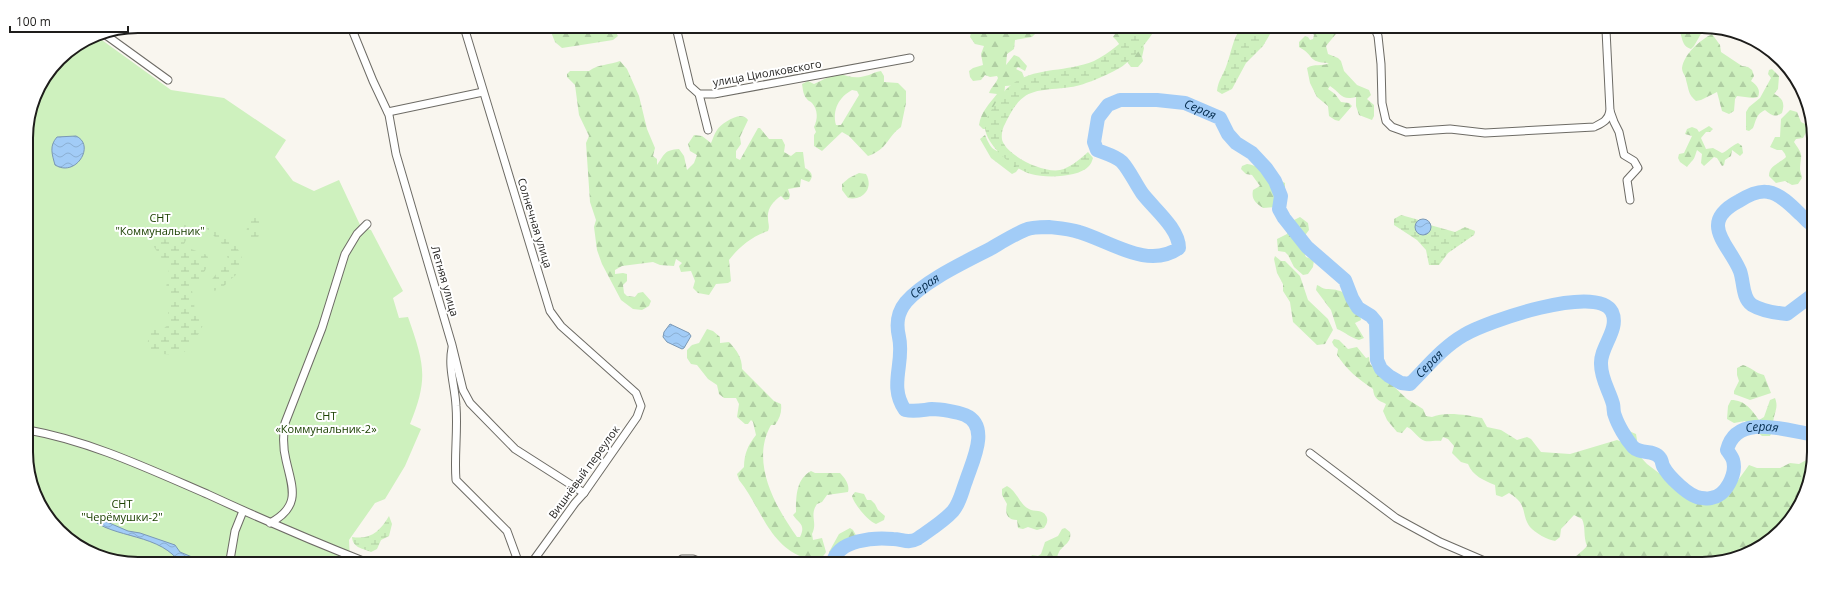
<svg xmlns="http://www.w3.org/2000/svg" width="1840" height="590" font-family="'Open Sans',sans-serif">
<style>
.green{fill:#cef1be}
.forest{fill:url(#forest-firs);fill-rule:evenodd}
.wetland{fill:url(#wetland-marsh)}
.water{fill:url(#water-waves);stroke:#7a98b5}
.lines{fill:none;stroke-linecap:round;stroke-linejoin:round}
.river{stroke:#a2ccf7;stroke-width:14}
.street-casing{stroke:#6d6b65;stroke-width:9}
.street{stroke:#fff;stroke-width:7}
.labels{text-anchor:middle;stroke-width:4;stroke-linejoin:round;paint-order:stroke}
.street-label{font-size:11px;fill:#1e1d1b;stroke:#fff}
.park-label{font-size:11px;fill:#1b4000;stroke:#fff}
.water-label{font-size:12px;font-style:italic;fill:#032b4c;stroke:#fff}
.rim{fill:none;stroke:#1e1d1b;stroke-width:2}
</style>
<defs>
<pattern id="forest-firs" width="22" height="20" patternUnits="userSpaceOnUse"><rect width="22" height="20" fill="#cef1be"/><path d="M5 1l3.5 6h-7zM16 11l3.5 6h-7z" fill="#b0cea3"/></pattern>
<pattern id="wetland-marsh" width="20" height="14" patternUnits="userSpaceOnUse"><rect width="20" height="14" fill="#cef1be"/><path d="M1 5h8M5 5V1M11 12h8M15 12V8" fill="none" stroke="#b0cea3"/></pattern>
<pattern id="water-waves" width="16" height="10" patternUnits="userSpaceOnUse"><rect width="16" height="10" fill="#a2ccf7"/><path d="M0 5q4-4 8 0t8 0" fill="none" stroke="#8bafd3"/></pattern>
</defs>
<rect width="100%" height="100%" fill="#f9f6ef"/>
<path class="green" d="M95 35 171 90 224 98 286 140 275 157 293 181 314 191 339 180 361 227 371 230 403 291 393 298 399 318 408 317C424 363 429 378 410 424L421 429 405 466 385 499 375 503 349 540 350 561 109 560 54 526 28 474 26 131 35 95 59 59Z"/>
<g class="forest">
<polygon points="549,27 613,27 618,36 613,40 562,48 555,42"/>
<path d="M972 28H1041L1032 37 1015 40 1014 49 1007 54 1006 65 1014 55 1019 57 1027 66 1025 71 1018 67 1016 69 1022 72 1024 77C1020 87 1014 85 1005 86L1004 98 987 129H983L979 125C981 112 989 104 997 94L989 93C991 87 996 84 998 78L997 76 990 77 985 75 981 80 973 81 970 77 969 71 973 68 983 65 981 54 984 46 975 44 970 37Z"/>
<path d="M1119 28H1138L1144 48 1142 57 1143 61 1138 67H1131C1123 57 1123 45 1113 37Z"/>
<path d="M1310 29H1340L1326 46 1328 54 1338 58 1341 61 1344 71 1357 85 1369 90 1371 95 1367 99 1374 105V116L1372 120 1359 115 1356 106V97C1341 101 1341 93 1330 86L1328 89 1335 94 1341 102 1349 103 1352 106 1339 121 1335 120 1329 116 1328 106 1317 97 1310 83 1307 68C1314 63 1322 67 1329 63 1306 62 1316 56 1299 47V42L1305 36 1308 37 1310 40 1313 39 1314 35Z"/>
<path d="M1679 30H1701L1702 32 1694 46 1691 49C1681 46 1683 37 1679 30Z"/>
<path d="M1712 34 1720 45 1721 52 1742 66 1748 67 1752 70 1754 76 1751 81C1757 85 1761 90 1758 97L1753 98 1737 96 1735 99 1734 111 1729 114 1722 111 1717 92 1701 100 1696 101C1688 94 1689 90 1686 80 1686 76 1682 73 1682 68 1684 54 1700 40 1712 34Z"/>
<path d="M620 61 627 69 639 96 647 129 655 148 653 156 657 159V165C665 154 664 150 679 149L684 156 687 170 694 163 697 155 690 151 688 144 694 135 702 136 711 143C713 139 714 134 717 130 722 123 741 110 748 120L740 137 741 144 736 151V158L740 160 758 128H760L769 139H782L785 145 784 152 791 156 796 152H803L805 168C812 172 814 176 809 182L801 179 800 187 788 189 790 195 789 199 785 200 781 196C773 201 767 209 768 218 768 224 770 226 768 231 752 236 739 247 729 260L731 281 728 283 716 284 709 295 698 293 693 288 695 281 691 271 681 272 679 266 682 263 676 259 674 266 660 265 653 262 622 266 615 270V274L623 273 627 274V281L623 285 624 293 627 296 635 297 638 293 643 292 651 301 649 306 642 310 633 309 621 300 602 264 597 250 594 227 596 220 590 202 586 143 589 136 579 115 575 85 567 77V74L570 71H589C598 64 610 65 620 61Z"/>
<path d="M1772 69 1779 76 1778 89 1774 94C1783 98 1785 103 1782 113 1775 118 1771 115 1765 110 1756 114 1756 121 1753 128L1749 131 1746 130V112L1749 107 1760 98 1771 78 1768 74 1769 70Z"/>
<path d="M881 71 884 76V82L898 83 906 91V103L901 127C887 137 888 149 868 156L849 136 842 132 822 151 814 146V135L816 132 814 127C818 119 818 110 812 103 810 101 808 101 807 99 803 95 803 89 802 84L808 81 814 84 837 73C847 76 855 79 865 76 871 75 874 72 881 71ZM852 90 857 91 859 95 841 125H836C832 110 839 97 852 90Z"/>
<path d="M1790 110 1797 112 1801 122 1807 125 1808 129 1803 138 1796 139 1794 142C1804 157 1801 152 1800 169 1800 172 1802 175 1802 178L1798 184 1792 185 1785 181 1776 183 1769 176C1769 165 1779 164 1786 157L1785 154 1782 150H1777L1770 147 1775 137H1780L1781 119Z"/>
<path d="M1709 126 1713 129 1710 132H1706L1701 138 1706 149 1713 148 1722 153C1726 152 1731 146 1738 143L1742 146 1743 153 1740 156 1732 150 1731 156 1725 160 1724 165 1722 166 1717 158 1714 157 1704 166 1701 163 1702 154 1697 150C1693 162 1695 157 1687 167L1680 162 1678 158 1679 154 1684 153 1692 136 1685 134 1687 129 1692 127 1697 129 1699 132Z"/>
<path d="M985 135C990 146 992 152 1005 152L1019 168 1016 172 1012 174 991 158 980 139Z"/>
<path d="M1247 164C1256 165 1262 170 1271 172L1277 179 1285 183V193L1282 196V201L1276 207 1263 208C1256 203 1251 200 1253 190L1260 186 1252 175 1246 174 1241 169 1242 166Z"/>
<path d="M859 173 866 174C874 188 863 201 848 198L842 190V184L849 178Z"/>
<polygon points="1300,217 1308,223 1309,230 1306,234 1304,245 1308,251 1305,255 1306,257 1314,260 1313,267 1308,274 1303,275 1294,267 1288,255 1285,252 1278,251 1277,239 1287,234 1288,228 1294,228 1292,223 1294,220"/>
<polygon points="1275,256 1281,261 1285,261 1300,276 1308,300 1328,319 1333,330 1325,344 1317,345 1293,322 1290,302 1283,291 1283,284 1277,273 1274,259"/>
<path d="M1317 285C1320 286 1323 289 1326 289 1339 289 1353 293 1352 308L1360 313 1361 320 1355 323 1364 338 1359 340C1351 338 1345 332 1337 329L1331 310 1316 290Z"/>
<path d="M707 329 713 331 720 337V343L729 342C737 351 742 357 742 369L774 401 781 404C782 412 780 418 775 425H771C750 462 775 506 797 537H800C806 524 799 524 793 515L796 512C796 497 796 479 811 471L815 473H840C845 478 850 485 848 492L827 495 822 502 817 504C809 516 818 522 812 534L813 540 822 538 826 552C821 561 816 561 806 558 769 547 761 507 739 480L737 474 744 467C744 454 748 445 756 435L753 422 751 420 748 424H745L737 417 739 404 736 398H724L719 394 717 385 708 379 697 365 691 364 687 358V350L692 345 699 343Z"/>
<path d="M1334 339 1339 340 1348 349 1357 347 1366 358 1369 357 1370 364 1407 399 1423 409 1426 416 1432 417C1444 411 1469 415 1482 418L1487 427 1501 430 1517 440 1527 437 1531 439 1541 452 1570 454 1617 440 1622 442 1623 433 1629 431 1636 434 1637 440 1634 450 1647 464 1676 486 1683 495 1693 499 1697 503H1706L1708 494 1712 492 1718 500 1726 497 1749 465 1757 468H1780L1790 463 1799 464 1810 458V481L1795 514 1770 541 1709 564 1568 563C1574 557 1581 553 1587 546 1583 536 1586 528 1582 519L1574 515 1561 529 1560 537 1555 541C1548 540 1535 533 1530 527 1520 513 1529 505 1509 493L1502 497 1496 495 1495 485C1483 480 1473 476 1468 464L1461 462 1452 453 1454 446 1448 439 1443 437 1441 441C1436 440 1429 442 1425 441 1417 438 1414 430 1407 427L1402 433 1397 432 1387 420 1383 411 1386 404C1378 400 1374 399 1373 389 1358 379 1347 370 1337 355L1338 349 1334 346 1332 342Z"/>
<path d="M1743 365C1751 367 1755 373 1764 375L1771 393 1750 400 1734 394V391L1739 381 1737 375V368Z"/>
<path d="M1775 398C1778 406 1776 409 1774 417 1772 425 1775 428 1770 436H1762L1745 421 1734 423 1727 419 1728 406 1731 400C1745 400 1752 410 1759 420L1764 417 1770 400Z"/>
<path d="M1007 486C1017 491 1019 504 1029 509 1034 512 1043 509 1046 516 1049 521 1046 525 1044 528L1037 530 1028 527 1023 529 1018 528 1017 520C1006 520 1005 512 1007 504L1002 495V489Z"/>
<path d="M855 492 864 494 867 500H871L875 504 878 510 885 516 884 520 876 524C868 521 854 504 852 496Z"/>
<path d="M850 528 853 530 857 537 852 541C851 544 851 548 849 551 845 557 833 558 829 552L839 534Z"/>
<path d="M1065 528 1070 532C1072 543 1064 544 1059 552 1057 555 1057 559 1056 562H1027L1032 555 1038 556 1041 554 1045 542 1058 536 1062 529Z"/>
</g>
<g class="wetland">
<path d="M1138 28H1156C1148 41 1136 56 1124 65 1115 72 1083 86 1071 87 1034 92 1023 86 1005 124 1002 129 1000 139 1004 144 1012 158 1044 173 1060 170 1070 168 1080 159 1088 152L1093 158C1092 161 1091 164 1089 166 1078 178 1045 178 1031 174 1015 170 984 144 985 126 986 118 991 111 995 104 1020 62 1057 76 1094 61 1110 53 1124 40 1138 28Z"/>
<path d="M1240 29H1273L1263 46 1246 63 1232 89 1222 94 1217 91C1218 80 1224 74 1227 64 1231 53 1233 39 1240 29Z"/>
<polygon points="258,210 261,227 258,238 251,239 246,235 248,220"/>
<polygon points="1401,215 1419,220 1418,221 1429,230 1430,225 1455,232 1465,227 1475,231 1474,235 1448,253 1439,265 1429,265 1426,250 1417,240 1394,225 1394,219"/>
<path d="M180 223 188 226 189 235 184 244 186 247 207 255 210 263 192 290 195 311 203 325C189 354 186 357 153 353L147 345 152 325 163 329 169 324 168 310 171 303 166 288 169 269 150 241 153 238 171 240 181 230Z"/>
<path d="M210 225C223 232 250 252 240 270 238 274 232 278 229 281 223 287 220 291 211 291L209 283 228 259 223 245 208 230 206 227Z"/>
<path d="M389 516 392 524 389 536 381 540 377 549 371 552C362 548 353 548 352 537 371 540 380 531 389 516Z"/>
</g>
<g class="water">
<path d="M76 136C96 145 76 178 55 165 52 154 49 146 57 137Z"/>
<circle cx="1423" cy="227" r="8"/>
<polygon points="670,324 689,333 691,336 684,348 682,349 667,342 663,337 664,332"/>
<path d="M86 513 128 531 140 533 175 545 180 552 192 557 209 560H178C154 531 105 539 86 513Z"/>
</g>
<g class="lines">
<g class="river">
<path d="M1811 296 1787 314C1776 313 1762 311 1752 305 1742 298 1744 282 1740 271 1729 244 1697 223 1739 201 1747 196 1758 190 1768 192 1779 193 1792 206 1800 214 1804 217 1807 222 1811 224"/>
<path id="s1" d="M833 562C838 540 874 537 893 539 902 539 908 544 917 539 928 531 943 522 953 511 960 503 962 491 966 481 972 462 991 426 965 415 957 412 941 409 932 409 922 410 915 412 905 410 888 386 905 362 899 337 896 324 897 313 906 302 924 281 965 262 990 249 1002 242 1013 235 1025 230 1031 227 1042 227 1049 227 1058 228 1070 229 1079 232 1110 241 1148 270 1179 248 1179 228 1153 208 1142 193 1135 183 1130 171 1122 162 1116 156 1104 153 1097 150L1094 142 1098 118 1108 105 1120 100H1157L1185 103 1220 118 1228 134 1236 143 1252 153 1266 168 1275 181 1281 196 1279 209 1284 218 1307 247 1345 280 1352 298 1358 308 1371 316 1376 322 1377 360 1381 369 1389 376 1401 383 1410 384C1427 367 1443 347 1464 335 1485 322 1597 283 1612 312 1620 329 1600 347 1601 364 1601 379 1609 390 1613 404 1614 408 1613 412 1615 416 1618 425 1626 439 1633 447 1641 455 1654 449 1660 458 1662 460 1662 464 1663 466 1668 476 1690 498 1702 498 1704 498 1708 499 1711 498 1726 496 1737 474 1733 460 1732 457 1729 453 1727 450 1736 413 1785 430 1810 434"/>
</g>
<g class="street-casing">
<g id="street">
<polyline points="351,27 373,81 389,115 396,154 452,345 463,390 470,403 515,449 584,493"/>
<polyline points="464,27 550,311 561,326 636,393 641,406 637,417 584,493 575,503 533,561"/>
<polyline points="676,27 690,86 699,94 714,94 910,58"/>
<path d="M1375 29 1378 36 1381 64 1382 103 1386 121 1392 127 1406 132 1450 129 1485 133 1594 127C1602 123 1608 121 1610 111"/>
<polyline points="1606,30 1610,111 1614,122 1619,132 1624,155 1634,161 1638,168 1627,180 1630,200"/>
<polyline points="103,33 168,80"/>
<polyline points="699,94 708,130"/>
<polyline points="388,112 483,92"/>
<polyline points="27,238 29,238"/>
<path d="M452 348C448 368 455 386 456 406 458 431 454 456 456 480L507 531 518 561"/>
<path d="M28 430C90 441 149 469 207 494 259 518 310 540 363 561"/>
<polyline points="1310,453 1396,518 1440,542 1489,563"/>
<path d="M270 523C302 506 292 487 286 460 283 448 283 435 285 423L322 328 345 254 357 234 367 224"/>
<polyline points="230,560 235,531 243,511"/>
<polyline points="680,561 682,559 693,559 698,561"/>
</g>
</g>
<use href="#street" class="street"/>
</g>
<g class="labels">
<g class="street-label">
<text transform="translate(767 73) rotate(-10)" y="4">улица Циолковского</text>
<text transform="translate(535 223) rotate(73)" y="4">Солнечная улица</text>
<text transform="translate(445 281) rotate(74)" y="4">Летняя улица</text>
<text transform="translate(584 472) rotate(-54)" y="4">Вишнёвый переулок</text>
</g>
<g class="park-label">
<text x="160" y="222">СНТ<tspan x="160" dy="13">"Коммунальник"</tspan></text>
<text x="326" y="420">СНТ<tspan x="326" dy="13">«Коммунальник-2»</tspan></text>
<text x="122" y="508">СНТ<tspan x="122" dy="13">"Черёмушки-2"</tspan></text>
</g>
<g class="water-label">
<text dy="4" stroke="none"><textPath href="#s1" startOffset="995">Серая</textPath></text>
<text dy="4" stroke="none"><textPath href="#s1" startOffset="443">Серая</textPath></text>
<text dy="4" stroke="none"><textPath href="#s1" startOffset="1392">Серая</textPath></text>
<text dy="4" stroke="none"><textPath href="#s1" startOffset="1944">Серая</textPath></text>
</g>
</g>
<path d="M0 0H1840V590H0ZM138 33H1702A105 105 0 0 1 1807 138V452A105 105 0 0 1 1702 557H138A105 105 0 0 1 33 452V138A105 105 0 0 1 138 33Z" fill="#fff" fill-rule="evenodd"/>
<path class="rim" d="M138 33H1702A105 105 0 0 1 1807 138V452A105 105 0 0 1 1702 557H138A105 105 0 0 1 33 452V138A105 105 0 0 1 138 33Z"/>
<path d="M10 26v6h118v-6" fill="none" stroke="#1e1d1b" stroke-width="2"/>
<text x="16" y="26" font-size="12" fill="#1e1d1b" stroke="#ffffff" stroke-width="3" paint-order="stroke">100 m</text>
</svg>
